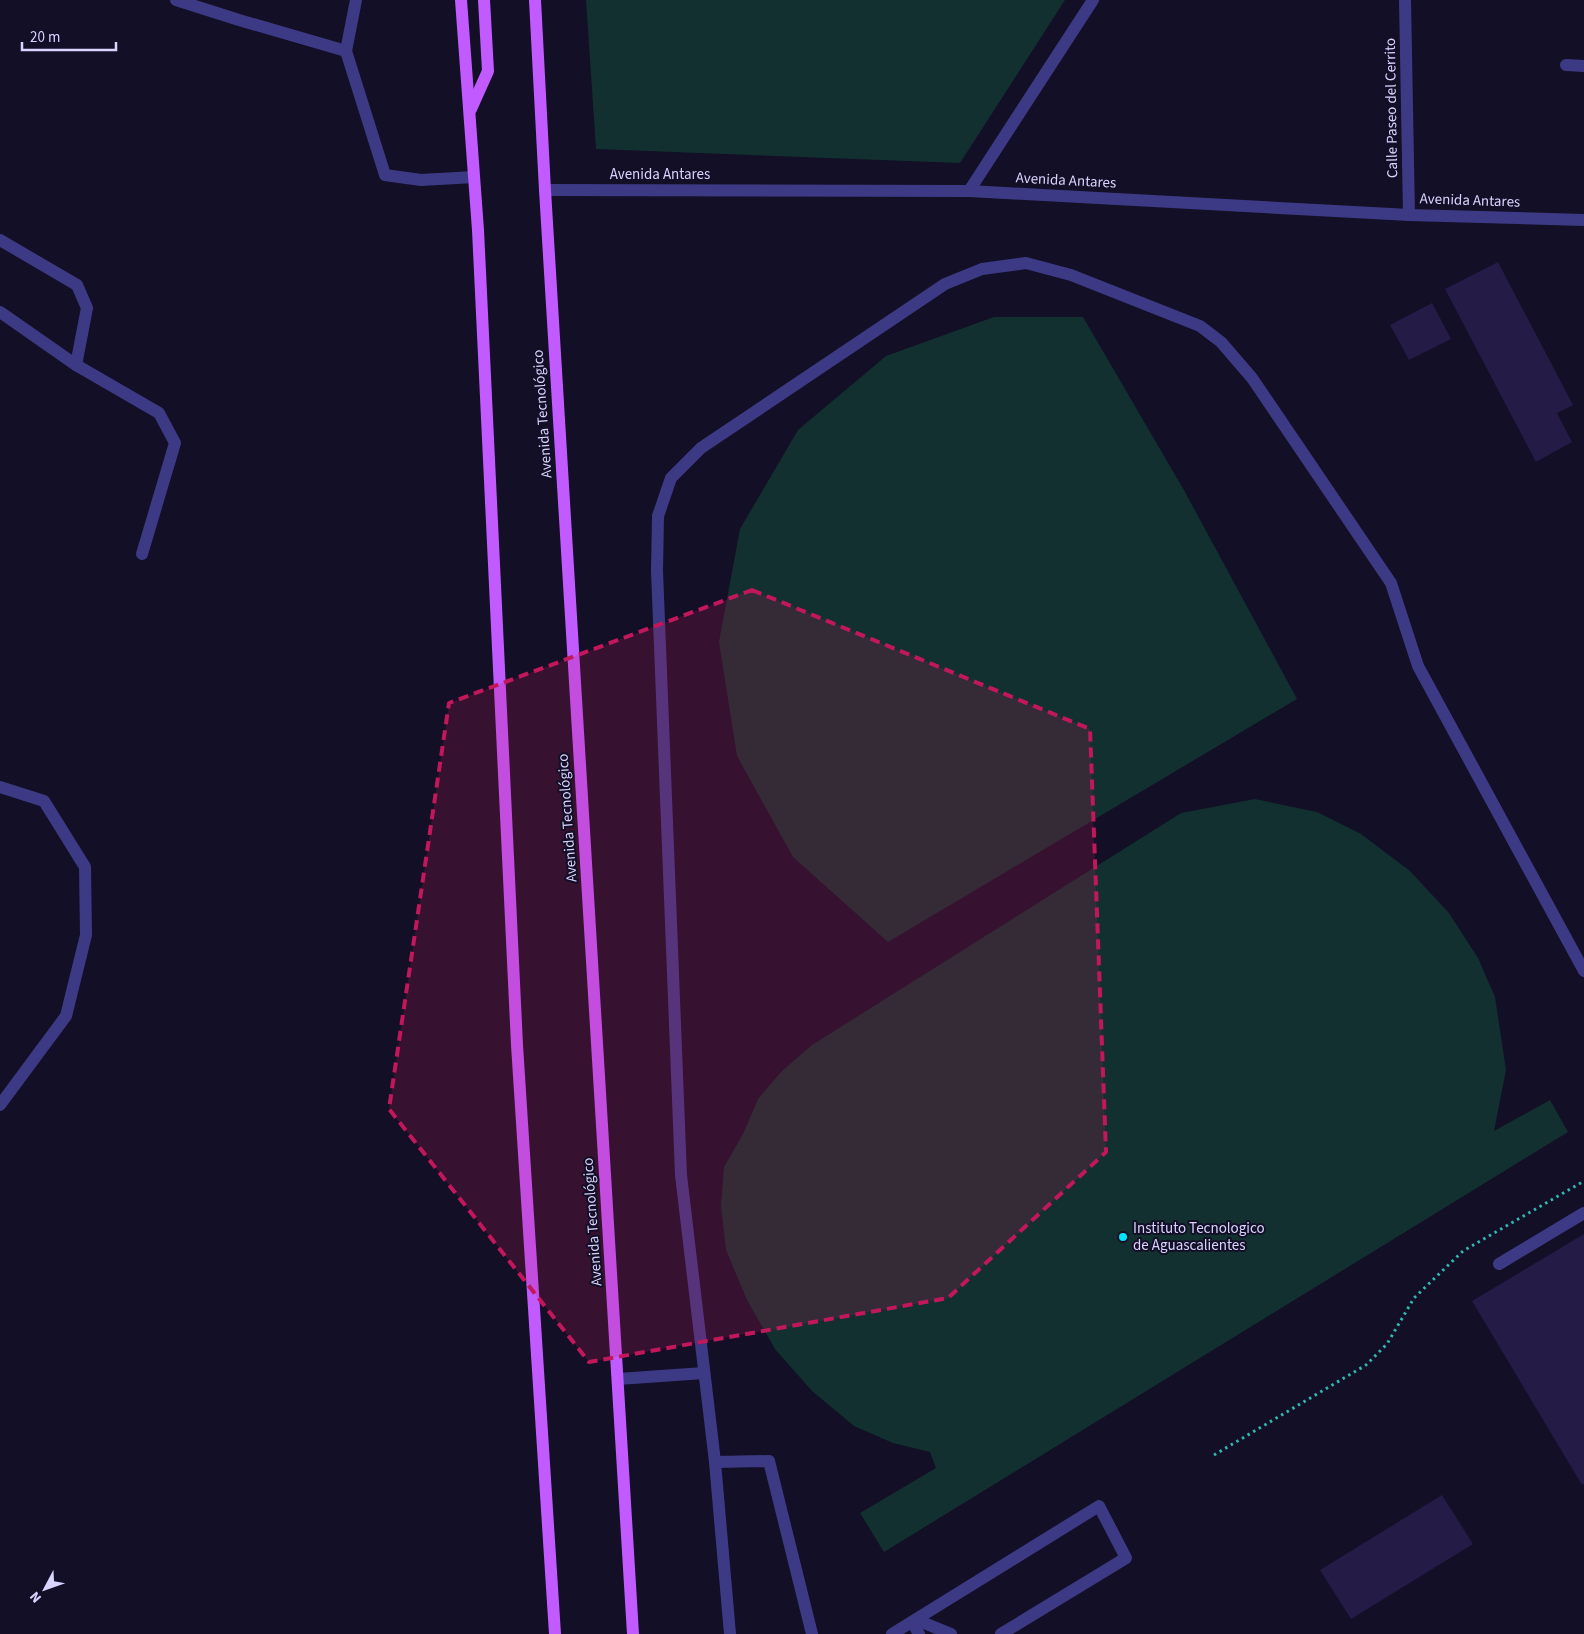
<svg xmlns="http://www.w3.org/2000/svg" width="1584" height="1634" font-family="'Source Sans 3',sans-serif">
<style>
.green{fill:#12302f}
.building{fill:#241b47}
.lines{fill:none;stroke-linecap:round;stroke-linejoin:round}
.path{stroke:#2fb8b0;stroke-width:3;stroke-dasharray:2.5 4;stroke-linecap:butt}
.service{stroke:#3d3a85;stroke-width:12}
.minor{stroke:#3d3a85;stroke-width:12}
.primary{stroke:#c25bff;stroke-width:12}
.marked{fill:#c2185b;fill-opacity:0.2;stroke:#c2185b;stroke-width:4;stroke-dasharray:10 6;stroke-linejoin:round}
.poi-dot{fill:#00e5ff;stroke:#130f26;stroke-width:2}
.labels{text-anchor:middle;stroke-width:4;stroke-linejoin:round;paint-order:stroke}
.street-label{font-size:15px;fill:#d9d4ff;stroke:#130f26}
.poi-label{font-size:15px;fill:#d9d4ff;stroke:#130f26;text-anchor:start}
</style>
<rect width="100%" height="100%" fill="#130f26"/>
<g class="green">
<polygon points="586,0 1065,0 960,163 596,149"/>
<polygon points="994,317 1083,317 1185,492 1297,699 888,942 793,857 737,756 719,642 740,529 798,430 886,356"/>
<polygon points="1255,799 1317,812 1361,834 1410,871 1449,913 1478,958 1495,997 1506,1070 1494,1131 1550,1100 1568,1132 884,1552 860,1513 936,1468 930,1452 893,1443 854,1426 812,1391 775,1349 747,1300 726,1250 721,1206 724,1167 743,1134 758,1099 782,1071 812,1045 1181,813"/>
</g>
<g class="building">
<polygon points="1498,262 1573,405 1557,413 1572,442 1536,462 1445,289"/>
<polygon points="1432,303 1451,339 1409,360 1390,325"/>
<polygon points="1584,1234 1584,1484 1582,1485 1472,1301"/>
<polygon points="1442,1495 1473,1544 1351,1619 1320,1570"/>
</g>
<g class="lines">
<polyline class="path" points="1214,1455 1366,1365 1387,1344 1414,1298 1463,1251 1584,1181"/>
<g class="service">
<polyline points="176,0 239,20 346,51 356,0"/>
<polyline points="346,51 385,175 421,180 474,177"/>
<polyline points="0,240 77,285 87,308 76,365"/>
<polyline points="0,312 76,365 159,413 175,443 142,554"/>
<polyline points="0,787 44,801 85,867 86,935 66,1016 0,1105"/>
<polyline points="1499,1264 1584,1213"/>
<polyline points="618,1379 704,1373"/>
<polyline points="715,1462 769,1461 812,1634"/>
<polyline points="917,1620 951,1634"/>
<polyline points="912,1622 919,1634"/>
<polyline points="730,1634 715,1462 681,1175 657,571 658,516 671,478 701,448 945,284 982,269 1026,263 1071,275 1200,326 1221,342 1252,378 1391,583 1418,666 1584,971"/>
<polyline points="892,1634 1099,1506 1126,1558 1001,1634"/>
</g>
<g class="minor">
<polyline points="1405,0 1409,215"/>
<polyline points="1566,65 1584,66"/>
<polyline points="545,190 969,191 1409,215 1584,220"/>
<polyline points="969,191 1093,0"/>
</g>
<g class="primary">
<polyline points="461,0 478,230 517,1045 555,1634"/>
<polyline points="535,0 545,190 633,1634"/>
<polyline points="471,109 488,71 484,0"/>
</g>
</g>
<path class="marked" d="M752 590 1090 729 1106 1152 948 1298 589 1362 389 1109 449 703Z"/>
<circle class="poi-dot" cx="1123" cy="1237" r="5"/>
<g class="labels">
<g class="street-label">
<text transform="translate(1391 108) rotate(-91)" y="5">Calle Paseo del Cerrito</text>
<text x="660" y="179">Avenida Antares</text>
<text transform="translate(1066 180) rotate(3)" y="5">Avenida Antares</text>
<text transform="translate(1470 200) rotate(2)" y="5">Avenida Antares</text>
<text transform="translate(542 414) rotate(-94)" y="5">Avenida Tecnológico</text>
<text transform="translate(567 818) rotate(-94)" y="5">Avenida Tecnológico</text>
<text transform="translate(592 1222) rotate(-94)" y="5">Avenida Tecnológico</text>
</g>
<g class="poi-label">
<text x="1133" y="1233">Instituto Tecnologico<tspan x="1133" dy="17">de Aguascalientes</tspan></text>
</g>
</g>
<g transform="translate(45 1589) rotate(229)" stroke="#130f26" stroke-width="4" paint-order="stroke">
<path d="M0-4L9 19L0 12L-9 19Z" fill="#d9d4ff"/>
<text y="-8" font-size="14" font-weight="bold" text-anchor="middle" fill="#d9d4ff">N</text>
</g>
<path d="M22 42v8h94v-8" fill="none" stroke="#d9d4ff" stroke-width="2.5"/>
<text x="30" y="42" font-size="15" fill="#d9d4ff" stroke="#130f26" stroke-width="4" paint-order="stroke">20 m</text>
</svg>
